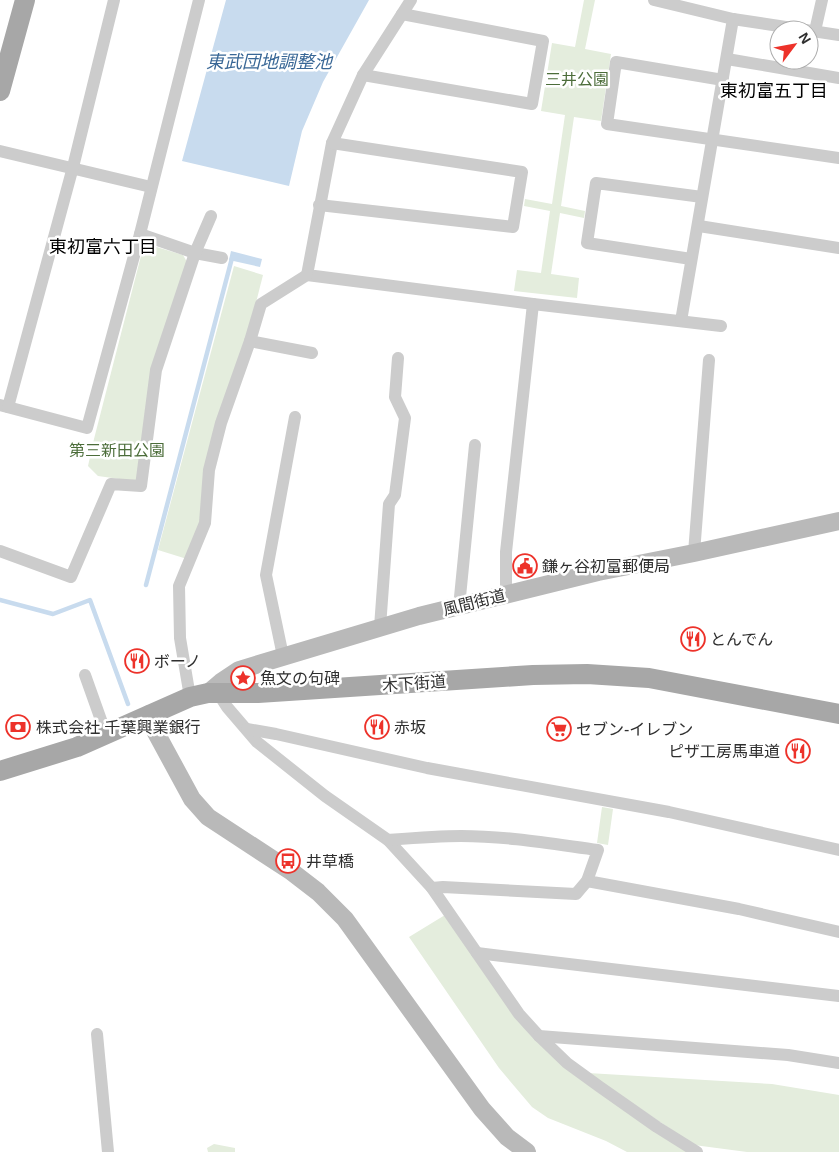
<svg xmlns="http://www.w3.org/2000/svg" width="839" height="1152" font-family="Helvetica,'Noto Sans JP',sans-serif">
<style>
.green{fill:#e4eddd}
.water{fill:#c8dbee}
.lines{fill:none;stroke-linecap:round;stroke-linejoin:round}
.stream{stroke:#c8dbee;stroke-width:4.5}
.street{stroke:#ccc;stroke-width:12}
.secondary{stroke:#b9b9b9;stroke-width:18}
.primary{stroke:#a7a7a7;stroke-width:20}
.labels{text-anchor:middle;stroke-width:5;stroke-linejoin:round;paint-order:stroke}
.park-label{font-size:16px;fill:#4c6d3a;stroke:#fff}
.poi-label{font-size:16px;fill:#2f2f2f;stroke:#fff;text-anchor:start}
.street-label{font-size:16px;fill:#2f2f2f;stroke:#fff}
.water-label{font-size:18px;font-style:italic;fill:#396796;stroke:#fff}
.neighbourhood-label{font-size:18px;fill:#000;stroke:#fff}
</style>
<rect width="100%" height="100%" fill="#fff"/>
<g class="green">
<polygon points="584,0 595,0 585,49 611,54 601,121 574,117 561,206 585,211 584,218 560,213 551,274 579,278 577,298 514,291 517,270 541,273 550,211 524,206 525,199 552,204 565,115 541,111 552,43 575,47"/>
<polygon points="150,245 183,255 187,262 152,369 139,478 134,481 98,476 88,466 94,439 143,248"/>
<polygon points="234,266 263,275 202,516 187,559 158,550"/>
<polygon points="602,807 613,809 608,845 597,843"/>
<polygon points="445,915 518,1019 688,1152 627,1152 606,1141 548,1118 532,1107 499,1068 409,937"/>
<polygon points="588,1073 772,1084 839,1095 839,1152 747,1152 694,1145"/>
<polygon points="214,1144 235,1148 235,1152 208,1152 207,1148"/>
</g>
<g class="water">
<polygon points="226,0 369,0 323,82 302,131 289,186 182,161"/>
<polygon points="231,251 262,259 260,267 229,260"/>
</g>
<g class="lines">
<g class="stream">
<polyline points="146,585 232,258"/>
<polyline points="0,600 53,614 90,600 128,704"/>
</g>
<g class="street">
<polyline points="411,0 363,75 332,143 307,275 533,304 721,326"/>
<polyline points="654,0 733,19 839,35"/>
<polyline points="815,31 822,0"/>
<polyline points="727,59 839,78"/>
<polyline points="363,75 532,104 543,41 402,14"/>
<polyline points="723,80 616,62 607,124 839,158"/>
<polyline points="0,151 151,187"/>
<polyline points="319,205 513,227 522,172 332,143"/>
<polyline points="699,226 839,248"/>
<polyline points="140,234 195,253 222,258"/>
<polyline points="691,259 587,243 596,183 702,197"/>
<polyline points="681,321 733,19"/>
<polyline points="250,341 312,353"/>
<polyline points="0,405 87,428 140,234 199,0"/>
<polyline points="8,407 73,167 114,0"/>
<polyline points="0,551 71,577 111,484 141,486 156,370 195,253 211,216"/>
<polyline points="694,553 709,360"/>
<polyline points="506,594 506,552 533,304"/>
<polyline points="459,607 475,445"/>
<polyline points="380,627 389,504 395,495 405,418 395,397 398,358"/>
<polyline points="283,656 266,575 295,417"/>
<polyline points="85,675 106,734"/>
<polyline points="218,693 227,707 257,742 325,796 388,840 432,888 519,1014 539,1036 567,1063 600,1087 657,1127 697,1152"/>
<polyline points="190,697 180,638 179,586 205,523 209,470 221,423 250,341 261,304 307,275"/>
<polyline points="247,729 276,734 427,768 669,812 839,850"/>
<path d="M388 840C413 838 437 836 461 836 507 836 553 844 598 850L587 881 739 909 839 932"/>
<polyline points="432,888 443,887 576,894 587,881"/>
<polyline points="477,953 839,996"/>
<polyline points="97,1034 108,1152"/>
<polyline points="539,1036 788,1055 839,1063"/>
</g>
<g class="secondary">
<polyline points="208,693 221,682 239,670 419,616 598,572 694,553 839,521"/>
<polyline points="149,714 154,729 192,799 208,817 292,872 318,892 345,919 482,1109 507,1137 527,1152"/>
</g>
<g class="primary">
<polyline points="0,91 25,0"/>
<polyline points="0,771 77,747 190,697 208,693 258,693 533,675 587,674 649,678 839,714"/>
</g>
</g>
<defs>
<g id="civic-ring" transform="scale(1.25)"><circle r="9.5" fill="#fff" stroke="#ed322a" stroke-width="1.5"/><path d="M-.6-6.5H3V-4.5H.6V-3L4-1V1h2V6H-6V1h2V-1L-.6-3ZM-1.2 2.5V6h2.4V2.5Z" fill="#ed322a"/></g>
<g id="restaurant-ring" transform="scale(1.25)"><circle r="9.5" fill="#fff" stroke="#ed322a" stroke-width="1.5"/><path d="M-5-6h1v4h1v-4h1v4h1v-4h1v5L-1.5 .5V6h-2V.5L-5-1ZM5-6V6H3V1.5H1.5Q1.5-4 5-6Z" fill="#ed322a"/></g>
<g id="sight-ring" transform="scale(1.25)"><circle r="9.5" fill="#fff" stroke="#ed322a" stroke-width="1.5"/><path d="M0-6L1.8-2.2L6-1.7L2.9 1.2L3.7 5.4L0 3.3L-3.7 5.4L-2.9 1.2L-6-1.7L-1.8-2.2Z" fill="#ed322a"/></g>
<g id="bank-ring" transform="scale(1.25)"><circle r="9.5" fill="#fff" stroke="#ed322a" stroke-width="1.5"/><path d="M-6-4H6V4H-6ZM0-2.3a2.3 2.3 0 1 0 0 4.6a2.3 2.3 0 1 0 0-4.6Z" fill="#ed322a"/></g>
<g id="supermarket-ring" transform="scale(1.25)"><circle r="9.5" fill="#fff" stroke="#ed322a" stroke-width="1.5"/><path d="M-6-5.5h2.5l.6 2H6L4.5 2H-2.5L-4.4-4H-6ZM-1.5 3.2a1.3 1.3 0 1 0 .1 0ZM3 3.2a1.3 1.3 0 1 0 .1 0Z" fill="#ed322a"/></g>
<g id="bus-ring" transform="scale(1.25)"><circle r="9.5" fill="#fff" stroke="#ed322a" stroke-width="1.5"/><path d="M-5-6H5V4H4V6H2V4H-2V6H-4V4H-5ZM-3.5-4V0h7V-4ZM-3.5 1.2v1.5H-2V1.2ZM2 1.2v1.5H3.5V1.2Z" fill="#ed322a"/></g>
</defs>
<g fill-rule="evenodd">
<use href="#civic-ring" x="525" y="566"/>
<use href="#restaurant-ring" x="693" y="639"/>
<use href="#restaurant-ring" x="137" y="661"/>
<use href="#sight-ring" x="243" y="678"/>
<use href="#bank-ring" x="18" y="727"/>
<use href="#restaurant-ring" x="377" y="727"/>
<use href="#supermarket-ring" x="559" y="729"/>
<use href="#restaurant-ring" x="798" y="751"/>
<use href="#bus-ring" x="288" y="861"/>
</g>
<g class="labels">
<g class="park-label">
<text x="577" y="85">三井公園</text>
<text x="117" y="456">第三新田公園</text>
</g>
<g class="poi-label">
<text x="542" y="572">鎌ヶ谷初富郵便局</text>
<text x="710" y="645">とんでん</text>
<text x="154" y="667">ボーノ</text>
<text x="260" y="684">魚文の句碑</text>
<text x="36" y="733">株式会社 千葉興業銀行</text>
<text x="394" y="733">赤坂</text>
<text x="576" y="735">セブン-イレブン</text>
<text x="780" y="757" text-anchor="end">ピザ工房馬車道</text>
<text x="306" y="867">井草橋</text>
</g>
<g class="street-label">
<text transform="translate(474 602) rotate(-14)" y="6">風間街道</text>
<text transform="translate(414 683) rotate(-4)" y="6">木下街道</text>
</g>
<g class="water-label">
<text x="269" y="68">東武団地調整池</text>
</g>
<g class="neighbourhood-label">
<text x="774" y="97">東初富五丁目</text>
<text x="103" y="253">東初富六丁目</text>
</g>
</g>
<g transform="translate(794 45) rotate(58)"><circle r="24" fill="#ffffff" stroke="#acacac"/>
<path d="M0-4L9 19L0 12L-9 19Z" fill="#ed322a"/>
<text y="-8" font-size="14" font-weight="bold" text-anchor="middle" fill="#2f2f2f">N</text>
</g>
</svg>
